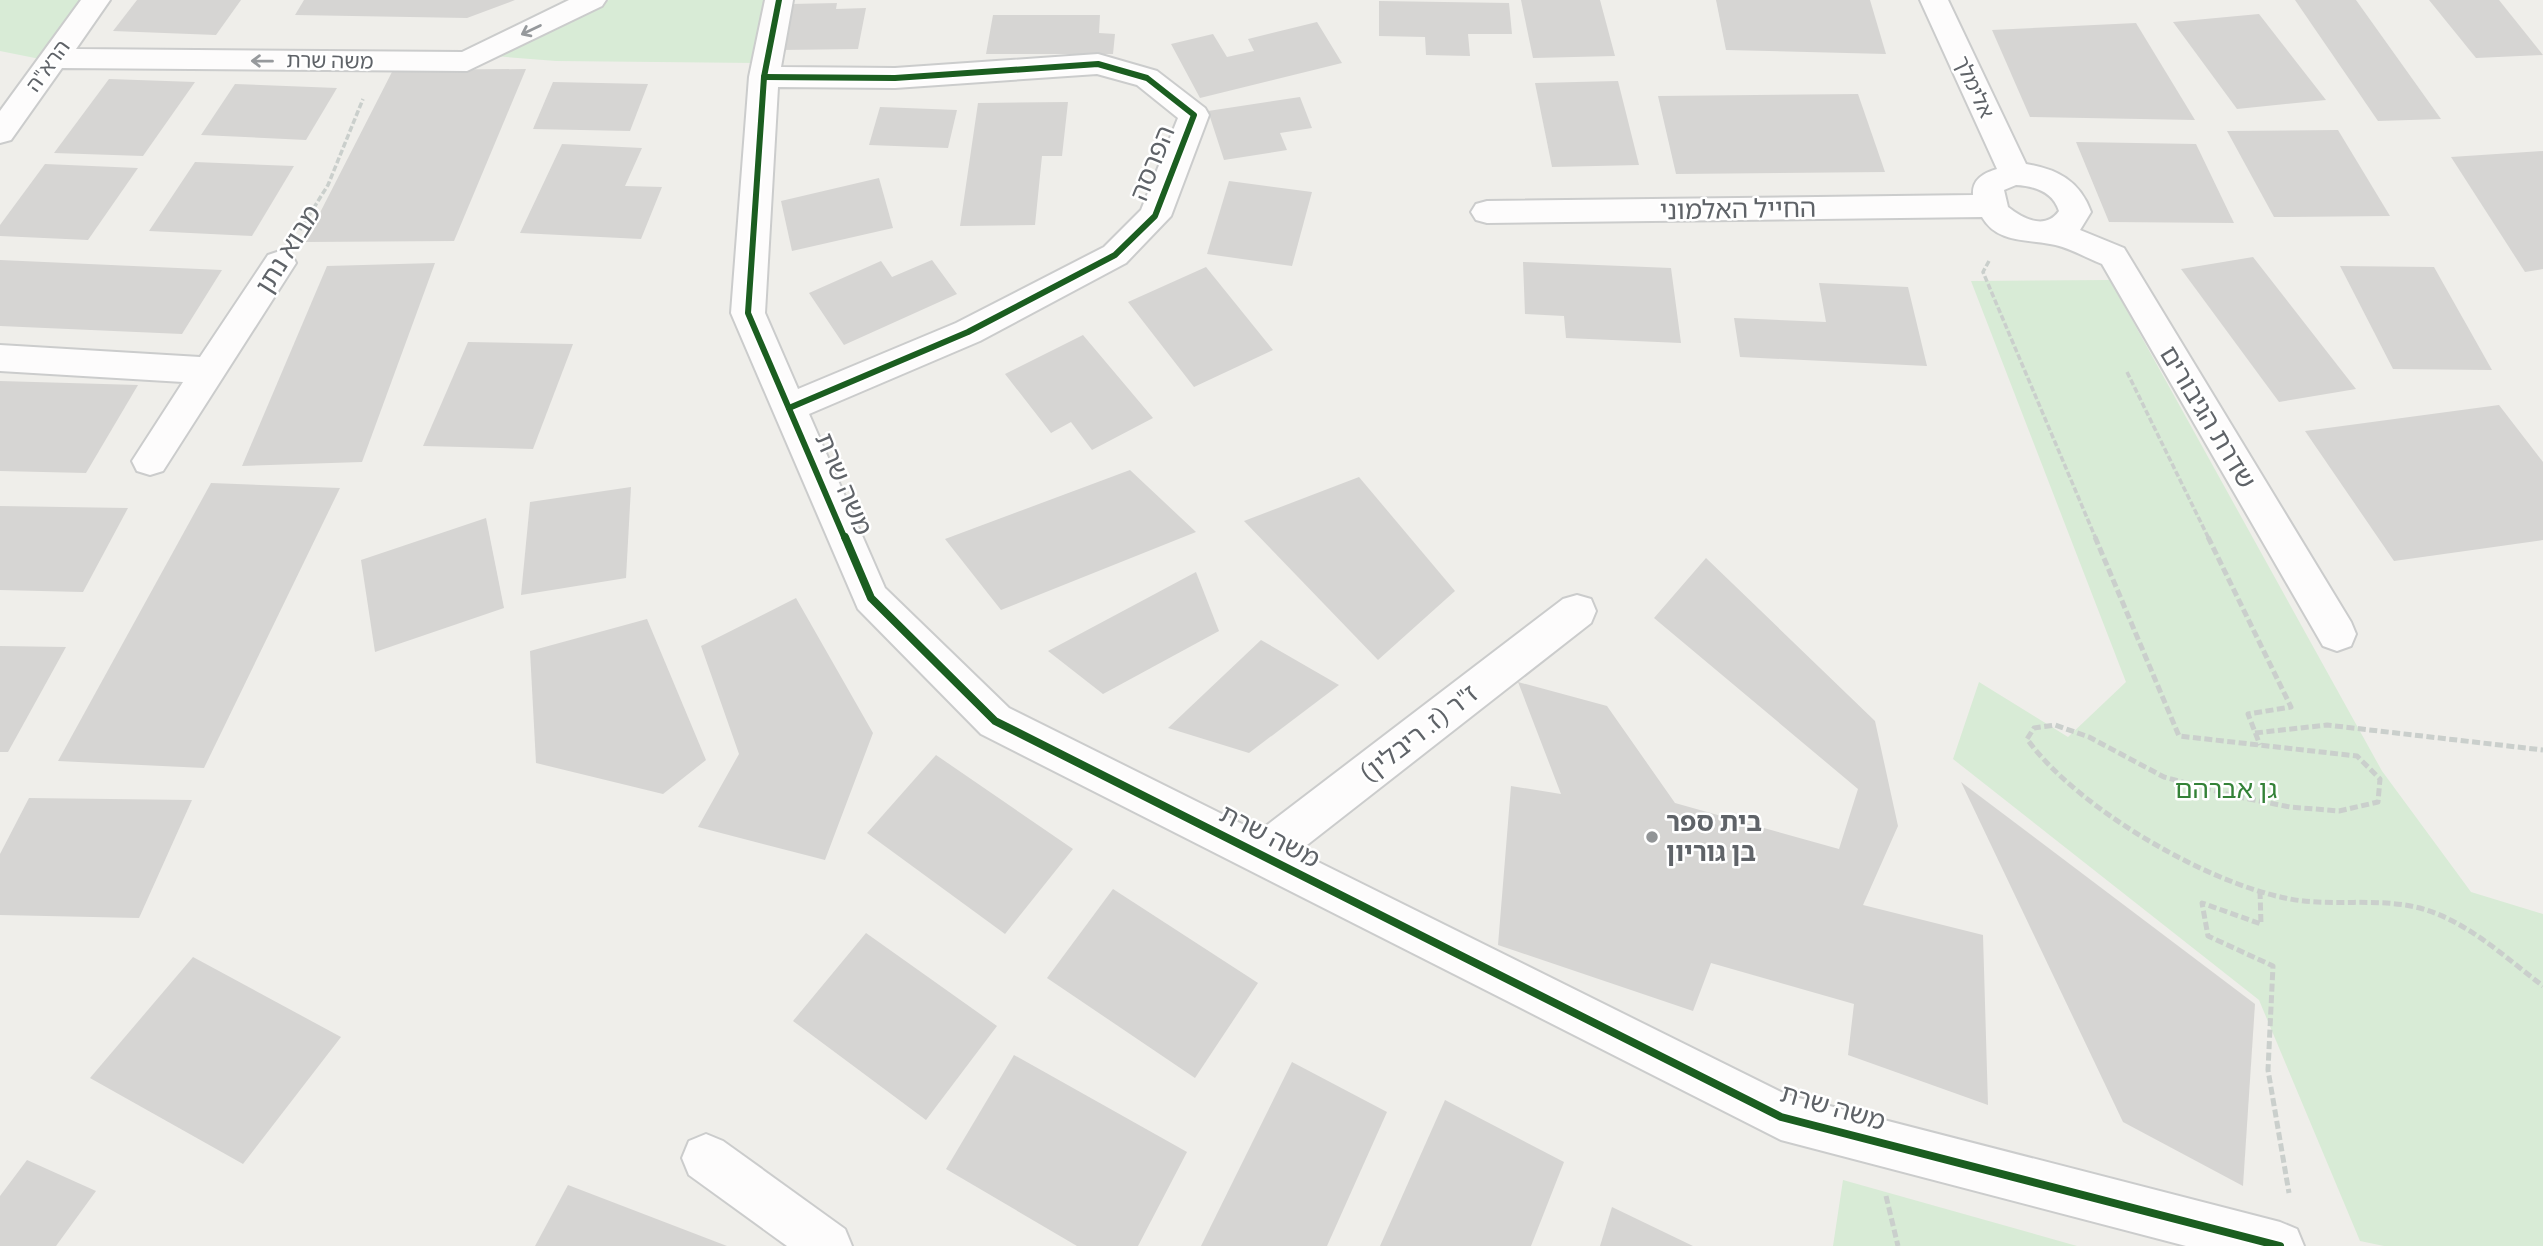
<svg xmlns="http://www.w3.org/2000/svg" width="2543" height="1246" font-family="'Exo 2','Noto Sans Hebrew',sans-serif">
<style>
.green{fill:#d8ebd6}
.building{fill:#d6d5d3}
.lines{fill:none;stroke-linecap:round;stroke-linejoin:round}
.minor-casing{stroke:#cbcccc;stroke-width:4}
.path-far1{stroke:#cacfcc;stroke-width:3.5;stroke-dasharray:6 2.5;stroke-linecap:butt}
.path{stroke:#cacfcc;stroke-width:5;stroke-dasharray:8 3.5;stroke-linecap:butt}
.minor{fill:#fdfcfc;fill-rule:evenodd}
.cycleway-far1-casing{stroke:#fff;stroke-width:10}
.cycleway-casing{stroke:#fff;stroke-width:12}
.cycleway-far1{stroke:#1b5e20;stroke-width:6}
.cycleway{stroke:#1b5e20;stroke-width:8}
.oneway{stroke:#96999c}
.poi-dot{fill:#919496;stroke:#fff;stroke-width:2.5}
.labels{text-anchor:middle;stroke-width:5;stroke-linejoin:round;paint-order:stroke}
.far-street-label{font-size:21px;fill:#5f6368;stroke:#fff}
.street-label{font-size:26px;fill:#5f6368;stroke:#fff}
.park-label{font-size:26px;fill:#348238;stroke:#fff}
.poi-label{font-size:26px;font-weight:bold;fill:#5f6368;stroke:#fff;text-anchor:start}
</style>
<rect width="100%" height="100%" fill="#efeeea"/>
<g class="green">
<polygon points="0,0 83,0 40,59 0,51"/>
<polygon points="609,0 770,0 757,63 556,61 494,56"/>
<polygon points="2110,280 2382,771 2471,892 2543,914 2543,1246 2384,1246 2360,1241 2259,1000 1953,759 1979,682 2068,737 2126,682 1971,281"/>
<polygon points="1843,1180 2077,1246 1833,1246"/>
</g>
<g class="building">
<polygon points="137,0 241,0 216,35 113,31"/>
<polygon points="304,0 515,0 467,18 295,15"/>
<polygon points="1521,0 1600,0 1615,56 1533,58"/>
<polygon points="1716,0 1870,0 1886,54 1726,50"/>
<polygon points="2295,0 2356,0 2441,119 2378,121"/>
<polygon points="2429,0 2499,0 2543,55 2476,58"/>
<polygon points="1379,1 1509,3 1512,34 1468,34 1470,56 1426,55 1425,37 1379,36"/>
<polygon points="837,3 836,9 866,8 858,49 780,50 791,4"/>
<polygon points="2259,14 2326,100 2237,109 2173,22"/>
<polygon points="993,15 1100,15 1099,33 1115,34 1113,54 986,54"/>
<polygon points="1317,22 1342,63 1200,98 1171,44 1213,34 1227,57 1254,51 1248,39"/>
<polygon points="2136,23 2195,120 2030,117 1992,30"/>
<polygon points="526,69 454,241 305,242 393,70"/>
<polygon points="109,79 195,82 143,156 54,153"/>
<polygon points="1618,81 1639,165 1552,167 1535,83"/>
<polygon points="553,82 648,84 630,131 533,129"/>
<polygon points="235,84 337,88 306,140 201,135"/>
<polygon points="1858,94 1885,172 1676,174 1658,96"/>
<polygon points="1300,97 1312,128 1280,133 1287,150 1224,160 1208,111"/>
<polygon points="1068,102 1062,156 1042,156 1035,225 960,226 978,103"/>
<polygon points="880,107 957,110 948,148 869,145"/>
<polygon points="2338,130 2390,216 2274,217 2227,131"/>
<polygon points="2076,142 2196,144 2234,223 2109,222"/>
<polygon points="562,144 642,148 625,186 662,187 641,239 520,233"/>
<polygon points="2543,151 2543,269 2525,272 2451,157"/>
<polygon points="195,162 294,166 252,236 149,231"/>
<polygon points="45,164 138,168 88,240 0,236 0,225"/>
<polygon points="879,178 893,228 792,251 781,201"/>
<polygon points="1229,181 1312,192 1292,266 1207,254"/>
<polygon points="2253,257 2356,389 2279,402 2181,269"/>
<polygon points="0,260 222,270 182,334 0,326"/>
<polygon points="932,260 957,294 844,345 809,293 881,261 892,277"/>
<polygon points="1523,262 1671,268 1681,343 1566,338 1564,316 1525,314"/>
<polygon points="435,263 362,462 242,466 327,266"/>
<polygon points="2340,266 2434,267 2492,370 2393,369"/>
<polygon points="1206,267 1273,350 1194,387 1128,302"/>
<polygon points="1819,283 1908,287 1927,366 1740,357 1734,318 1826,322"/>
<polygon points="1083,335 1153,418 1092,450 1071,422 1051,433 1005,374"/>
<polygon points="468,342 573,344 533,449 423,446"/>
<polygon points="0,381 138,385 86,473 0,471"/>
<polygon points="2499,405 2543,462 2543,540 2394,561 2305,431"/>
<polygon points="1130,470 1196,532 1001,610 945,539"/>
<polygon points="1359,477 1455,591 1378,660 1244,521"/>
<polygon points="211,483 340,488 204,768 58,761"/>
<polygon points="631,487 626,578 521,595 530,502"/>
<polygon points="0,506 128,508 83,592 0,590"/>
<polygon points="486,518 504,608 375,652 361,560"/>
<polygon points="1706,558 1875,721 1898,826 1863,905 1983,935 1988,1105 1848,1055 1854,1004 1711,963 1693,1011 1498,945 1511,786 1561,794 1518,682 1607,706 1675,803 1839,849 1858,789 1654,618"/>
<polygon points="1196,572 1219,631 1103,694 1048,651"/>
<polygon points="796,598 873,733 825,860 698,827 739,754 701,646"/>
<polygon points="647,619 706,760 663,794 536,763 530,651"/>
<polygon points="1261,640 1339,685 1249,753 1168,728"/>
<polygon points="0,646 66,647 8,752 0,752"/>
<polygon points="936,755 1073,849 1005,934 867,833"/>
<polygon points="1961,782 2255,1004 2243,1186 2123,1122"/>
<polygon points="29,798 192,800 139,918 0,915 0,854"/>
<polygon points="1113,889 1258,983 1195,1078 1047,978"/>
<polygon points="866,933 997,1026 926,1120 793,1021"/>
<polygon points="193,957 341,1037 243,1164 90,1078"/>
<polygon points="1014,1055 1187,1152 1138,1246 1077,1246 946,1169"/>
<polygon points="1292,1062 1387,1112 1327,1246 1201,1246"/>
<polygon points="1445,1100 1564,1162 1531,1246 1380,1246"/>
<polygon points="27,1160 96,1191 56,1246 0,1246 0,1196"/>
<polygon points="568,1185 727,1246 535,1246"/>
<polygon points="1612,1207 1693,1246 1600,1246"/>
</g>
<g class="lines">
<g class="minor-casing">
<g id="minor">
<polygon points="81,0 110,0 76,49 462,52 569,0 606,0 602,6 467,71 62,68 11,140 0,143 0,111"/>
<path d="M765 0H793L781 67 895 68 1098 54 1157 71 1205 108 1209 115 1171 216 1126 263 980 341 809 414 885 588 1009 708 1258 832 1563 599 1577 595 1591 599 1596 611 1591 623 1298 852 1787 1095 2280 1222 2297 1229 2304 1246H2186L1781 1140 981 734 858 609 731 313 749 77ZM1097 74 1137 85 1178 118 1141 210 1104 247 956 323 798 389 765 313 778 87 895 88Z"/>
<path d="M1920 0H1948L2026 164C2057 169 2080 181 2091 212L2080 230 2124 248 2351 622 2356 634 2351 646 2337 651 2323 646 2102 264C2086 258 2067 246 2050 244 2026 239 1997 243 1982 217L1487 223 1476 220 1471 212 1476 204 1487 201 1973 195C1972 179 1984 173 1997 169ZM2016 185C2035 186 2053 192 2059 211 2045 231 2022 218 2008 207L2004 190Z"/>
<polygon points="280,251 292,255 296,263 163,471 150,475 137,471 132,461 183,382 0,371 0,345 200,357 268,255"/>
<polygon points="706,1134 723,1141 845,1229 852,1246 787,1246 689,1175 682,1158 689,1141"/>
</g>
</g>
<g class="path-far1">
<polyline points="300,230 328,185 363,99"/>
<polyline points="1989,261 1983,272 2096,539"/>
<polyline points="2127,372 2209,539"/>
</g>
<g class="path">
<path d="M2095 537 2179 736 2357 756 2380 779 2378 802 2339 811 2290 807 2234 796 2164 777 2089 737 2055 725 2034 728 2027 739C2076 807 2203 881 2285 898 2330 908 2378 896 2423 909 2468 922 2506 958 2543 986"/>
<polyline points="2208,537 2291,707 2248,714 2260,745"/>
<polyline points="2255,733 2327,725 2543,750"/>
<polyline points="2260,891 2261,924 2202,903 2208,936 2273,966 2268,1070 2289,1193"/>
<polyline points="1886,1196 1898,1246"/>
</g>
<use href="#minor" class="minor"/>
<g class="cycleway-far1-casing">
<g id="cycleway-far1">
<polyline points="779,0 764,77 748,313 845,539"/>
<polyline points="764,77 895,78 1098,64 1147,78 1194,115 1155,216 1115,255 968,332 789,408"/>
</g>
</g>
<g class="cycleway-casing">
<polyline id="cycleway" points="845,537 871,598 995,721 1781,1117 2280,1246"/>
</g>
<use href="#cycleway-far1" class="cycleway-far1"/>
<use href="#cycleway" class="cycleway"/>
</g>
<defs><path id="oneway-shaft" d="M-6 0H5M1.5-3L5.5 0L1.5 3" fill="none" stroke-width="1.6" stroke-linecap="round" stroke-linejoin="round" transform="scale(1.75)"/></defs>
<g class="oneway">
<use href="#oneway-shaft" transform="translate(531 30) rotate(154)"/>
<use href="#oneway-shaft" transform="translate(262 61) rotate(-179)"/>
</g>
<circle class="poi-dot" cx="1652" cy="837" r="7"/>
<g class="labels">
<g class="far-street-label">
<text transform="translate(330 61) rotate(1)" y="7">משה שרת</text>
<text transform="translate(48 66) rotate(-54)" y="7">הרא"ה</text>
<text transform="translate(1974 87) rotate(65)" y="7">אלימלך</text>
</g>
<g class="street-label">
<text transform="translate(1152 163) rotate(-68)" y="9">הפרסה</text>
<text transform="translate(1738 209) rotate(-1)" y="9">החייל האלמוני</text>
<text transform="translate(288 249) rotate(-58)" y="9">מבוא נתן</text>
<text transform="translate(2208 417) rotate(59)" y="9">שדרת הגיבורים</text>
<text transform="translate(844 484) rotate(67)" y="9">משה שרת</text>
<text transform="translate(1419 733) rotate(-38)" y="9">ז"ר (ז. ריבלין)</text>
<text transform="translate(1270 836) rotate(27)" y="9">משה שרת</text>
<text transform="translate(1833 1107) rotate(16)" y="9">משה שרת</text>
</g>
<g class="park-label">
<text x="2226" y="798">גן אברהם</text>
</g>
<g class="poi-label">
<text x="1666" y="831">בית ספר<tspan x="1666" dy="30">בן גוריון</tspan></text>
</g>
</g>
</svg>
